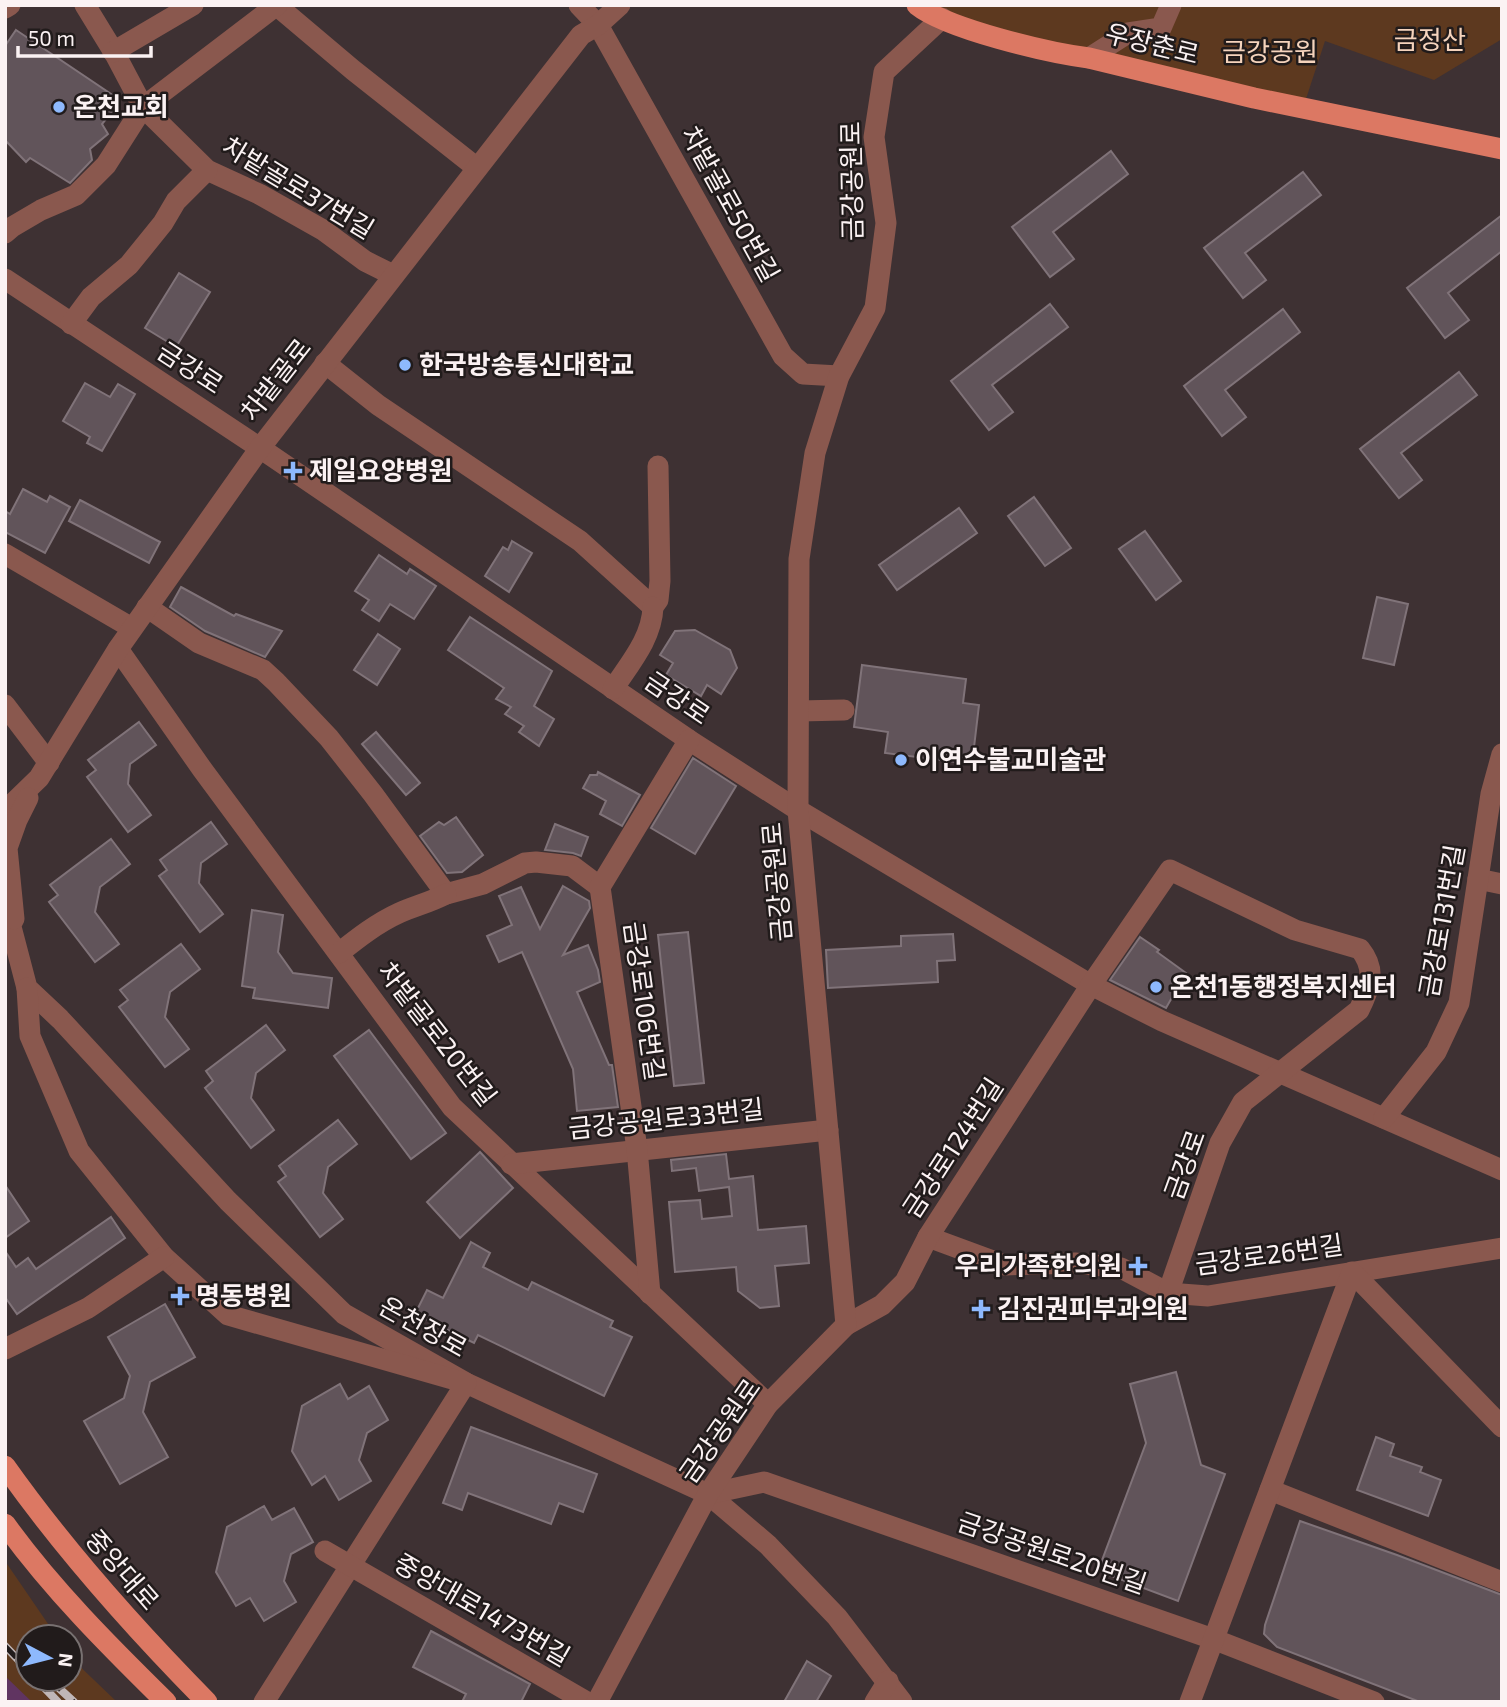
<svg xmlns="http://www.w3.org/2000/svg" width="1507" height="1707" font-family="'Exo 2','Noto Sans KR',sans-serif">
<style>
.green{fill:#5d391f}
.water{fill:#603461}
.building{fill:#61545a;stroke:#807379;stroke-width:2}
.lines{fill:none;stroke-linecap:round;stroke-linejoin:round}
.minor{stroke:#8a584e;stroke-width:21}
.major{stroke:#dc7863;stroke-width:21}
.rail-casing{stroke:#c0b6b7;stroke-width:8}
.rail{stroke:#211b1b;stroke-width:5;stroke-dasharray:16;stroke-linecap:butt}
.poi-dot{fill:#8eb9fd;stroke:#211b1b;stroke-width:2.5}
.labels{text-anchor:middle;stroke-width:5;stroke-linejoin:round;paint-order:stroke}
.park-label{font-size:26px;fill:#f5d3bc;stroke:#211b1b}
.street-label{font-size:26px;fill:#fbf2f3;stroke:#211b1b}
.poi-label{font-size:26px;font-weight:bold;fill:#fbf2f3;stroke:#211b1b;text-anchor:start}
</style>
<rect width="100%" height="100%" fill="#3e3133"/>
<g class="green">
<polygon points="925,5 1502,5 1502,39 1434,80 1325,41 1303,108 942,18"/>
<polygon points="5,1561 57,1637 28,1637 28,1679 70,1679 70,1657 117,1702 5,1702"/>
</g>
<polygon class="water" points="5,1676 32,1702 10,1702 5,1697"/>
<g class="building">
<polygon points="16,30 117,98 111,106 115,108 102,124 108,134 90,149 92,160 70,183 30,158 26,162 5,140 5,46"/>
<polygon points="1111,151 1128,174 1053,232 1074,259 1050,277 1012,227"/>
<polygon points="1303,172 1321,195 1245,253 1266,280 1243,298 1204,248"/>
<polygon points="1502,215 1502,251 1448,293 1469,320 1445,338 1407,288"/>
<polygon points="179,273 210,292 176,347 145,328"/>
<polygon points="1050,304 1068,327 992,385 1013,412 989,430 951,381"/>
<polygon points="1283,309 1300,332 1225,390 1246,417 1222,436 1184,386"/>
<polygon points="1459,372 1477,395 1401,453 1422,480 1399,498 1360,449"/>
<polygon points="85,383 110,397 118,384 135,394 102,451 87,443 90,437 63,421"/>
<polygon points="23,489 47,502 50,496 70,507 45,553 5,532 5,511 10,514"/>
<polygon points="1034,497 1071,548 1045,566 1008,516"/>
<polygon points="80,500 160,542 149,563 69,521"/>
<polygon points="959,508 977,533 897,590 879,565"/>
<polygon points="1145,531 1181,581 1156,600 1119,549"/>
<polygon points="512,541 532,553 509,592 485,576 503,547 508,550"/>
<polygon points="379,555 407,574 410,569 436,586 414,619 390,604 379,621 362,610 369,600 355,591"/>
<polygon points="181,587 234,616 236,614 282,631 265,657 205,631 170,607"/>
<polygon points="1377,597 1408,604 1394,665 1363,658"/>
<polygon points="470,617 552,671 534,706 554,719 539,746 519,732 524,726 505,714 511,707 496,699 504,688 448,650"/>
<polygon points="695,630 730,650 737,668 721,694 707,685 701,696 666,675 673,663 660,655 675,631"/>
<polygon points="378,634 400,649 377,685 354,670"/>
<polygon points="862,665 966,679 963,703 979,705 972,764 885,753 888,732 854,727"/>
<polygon points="139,722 156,745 130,764 128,784 151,815 128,832 87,777 96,770 88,760"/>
<polygon points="376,732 420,783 406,795 362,744"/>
<polygon points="693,758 736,786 695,854 651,828"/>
<polygon points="598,772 640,795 622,826 600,814 606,801 583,788 590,775 597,775"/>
<polygon points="456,817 483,855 462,872 447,873 420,836 439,822 444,825"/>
<polygon points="211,822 227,844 201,863 199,883 223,914 200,932 159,876 167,870 160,860"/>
<polygon points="555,824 588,837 581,856 573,853 545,850"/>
<polygon points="111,839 130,864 100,887 95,912 119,944 95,962 49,902 58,895 50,885"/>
<polygon points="563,886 589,901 590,908 563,955 588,945 598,970 600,982 577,992 609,1065 612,1065 618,1107 577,1111 573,1069 522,952 499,962 487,936 512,925 499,896 521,887 540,929"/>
<polygon points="252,910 283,915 278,952 293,973 332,978 328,1008 253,998 255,988 242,986"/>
<polygon points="688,932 704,1083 674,1086 658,935"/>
<polygon points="953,934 955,960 937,961 938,982 828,988 826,950 901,946 901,936"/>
<polygon points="1140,937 1159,950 1157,952 1186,973 1166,1008 1110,980"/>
<polygon points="181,944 200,969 170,992 165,1017 189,1049 165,1067 119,1007 128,1000 120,990"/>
<polygon points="266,1025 285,1050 256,1073 251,1098 274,1130 251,1148 205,1088 213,1081 206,1071"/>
<polygon points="369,1030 446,1133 411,1159 334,1056"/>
<polygon points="338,1120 357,1144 328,1167 323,1193 343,1219 320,1237 278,1182 286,1176 279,1166"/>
<polygon points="480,1152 513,1188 460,1238 427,1202"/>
<polygon points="726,1154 729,1179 753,1176 758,1230 806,1226 809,1263 775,1266 779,1306 760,1308 738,1291 736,1267 675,1272 669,1202 700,1200 702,1219 732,1216 729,1187 699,1191 696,1168 672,1171 671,1160"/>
<polygon points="5,1185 29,1221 5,1238"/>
<polygon points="111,1217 125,1238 17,1314 5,1297 5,1251 16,1267 28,1258 36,1269"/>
<polygon points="471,1242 490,1253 483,1267 528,1290 532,1282 613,1321 610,1327 632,1337 604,1396 478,1335 474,1343 415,1314 427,1290 443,1298"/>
<polygon points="165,1304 195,1357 150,1382 143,1412 168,1457 120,1484 84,1421 124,1398 130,1376 108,1337"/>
<polygon points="1176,1372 1201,1465 1225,1474 1178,1601 1098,1571 1146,1443 1130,1384"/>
<polygon points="340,1384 348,1399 369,1386 388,1420 367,1433 359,1460 371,1481 339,1500 325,1476 312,1485 292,1451 302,1406"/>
<polygon points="471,1427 597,1474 583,1512 559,1503 551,1524 468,1493 462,1510 443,1503"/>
<polygon points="1376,1437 1394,1444 1390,1456 1422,1467 1420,1472 1441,1480 1428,1516 1357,1490"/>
<polygon points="264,1506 272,1520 294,1508 313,1542 291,1554 284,1581 296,1602 264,1621 250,1598 236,1606 216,1572 227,1527"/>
<polygon points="1300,1521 1397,1555 1502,1595 1502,1702 1420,1702 1277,1647 1264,1634 1265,1625"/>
<polygon points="431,1631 530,1684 521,1702 462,1702 466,1694 413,1667"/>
<polygon points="807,1661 831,1676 816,1702 784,1702"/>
</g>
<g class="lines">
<g class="minor">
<polyline points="85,5 115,54 143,107 207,170 259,194 323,230 365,261 393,275"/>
<polyline points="276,5 353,70 477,168"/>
<polyline points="579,5 598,25 783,356 803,374 839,376"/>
<polyline points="5,8 10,5"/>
<polyline points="113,52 193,5"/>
<polyline points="1089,58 1128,33 1161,28 1171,5"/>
<polyline points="5,233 12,227 41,210 76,195 106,165 143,107 277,5"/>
<polyline points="5,279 260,448 689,740 798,810 1091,985 1162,1021 1502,1170"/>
<polyline points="71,324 91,297 129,265 163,223 176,201 207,170"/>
<polyline points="325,363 378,405 580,541 653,607 658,600 660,581 658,466"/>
<polyline points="5,554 132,628"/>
<polyline points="147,607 199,643 263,670 276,682 329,738 373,794 446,894 483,884 525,863 536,862 572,866 600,887"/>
<polyline points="118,649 202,769 452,1107 768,1404"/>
<path d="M613 689C630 663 652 638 653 607"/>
<polyline points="5,705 49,763"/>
<polyline points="799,711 844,710"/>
<polyline points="5,811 39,778 118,649 260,448 581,35 598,25 620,5"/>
<polyline points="1478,879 1502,884"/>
<polyline points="5,904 27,988 60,1019 228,1201 344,1314 466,1383 708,1494 768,1545 837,1617 902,1702"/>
<polyline points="14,919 7,848 17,820 28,798"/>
<path d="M339 953C358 938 377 923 399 913 415 906 431 902 446 894"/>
<polyline points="27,988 30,1036 79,1151 164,1257 228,1315 466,1383 264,1702"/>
<polyline points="1384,1118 1436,1052 1459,1003 1491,794 1502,754"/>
<polyline points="511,1164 828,1130"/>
<polyline points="928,1237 1004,1265 1075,1263 1121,1268 1168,1293 1208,1296 1502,1248"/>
<polyline points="650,1294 637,1149 600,887 689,740"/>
<path d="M846 1325 882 1305 905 1282 928 1237 1091 985 1170 870 1295 930 1360 949C1377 970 1370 988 1359 1010L1243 1102 1220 1143 1168 1293"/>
<polyline points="5,1349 88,1308 164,1257"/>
<polyline points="1270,1490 1502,1582"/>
<polyline points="708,1494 764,1482 1213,1639 1374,1702"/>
<polyline points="325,1551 587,1702"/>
<polyline points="597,1702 708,1494 768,1404 846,1325 798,810 799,559 815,453 839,376 875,308 886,223 874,137 884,72 942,18"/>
<polyline points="875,1702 888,1681"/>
<polyline points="1190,1702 1352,1272 1502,1427"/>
</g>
<g class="major">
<path d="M917 5C947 29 1049 53 1089 58L1254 98 1502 149"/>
<path d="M5 1466C66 1552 133 1627 207 1702"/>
<path d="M5 1524C52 1589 109 1646 166 1702"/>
</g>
<g class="rail-casing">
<g id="rail">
<polyline points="5,1646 28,1670"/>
<polyline points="36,1679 58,1702"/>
<polyline points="49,1679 74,1702"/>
</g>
</g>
<use href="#rail" class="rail"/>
</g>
<g class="poi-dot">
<circle cx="59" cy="107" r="7"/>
<circle cx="405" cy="365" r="7"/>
<path d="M289.5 460.5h7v7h7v7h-7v7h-7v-7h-7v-7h7z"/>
<circle cx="901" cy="760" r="7"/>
<circle cx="1156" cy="987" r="7"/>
<path d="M1134.5 1255.5h7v7h7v7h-7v7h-7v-7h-7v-7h7z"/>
<path d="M176.5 1285.5h7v7h7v7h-7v7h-7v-7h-7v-7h7z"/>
<path d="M977.5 1298.5h7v7h7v7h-7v7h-7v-7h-7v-7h7z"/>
</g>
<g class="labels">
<g class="park-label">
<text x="1430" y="49">금정산</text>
<text x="1270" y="61">금강공원</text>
</g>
<g class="street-label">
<text transform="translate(1152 44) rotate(14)" y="9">우장춘로</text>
<text transform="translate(852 181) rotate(-91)" y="9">금강공원로</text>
<text transform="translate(298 188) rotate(31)" y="9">차밭골로37번길</text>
<text transform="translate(730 204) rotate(61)" y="9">차밭골로50번길</text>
<text transform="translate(190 368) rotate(33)" y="9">금강로</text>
<text transform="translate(276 380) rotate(-52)" y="9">차밭골로</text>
<text transform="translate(677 698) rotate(34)" y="9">금강로</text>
<text transform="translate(777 882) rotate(-95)" y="9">금강공원로</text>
<text transform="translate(1442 921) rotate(-80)" y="9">금강로131번길</text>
<text transform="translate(644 1001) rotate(82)" y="9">금강로106번길</text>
<text transform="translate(437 1034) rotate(52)" y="9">차밭골로20번길</text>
<text transform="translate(666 1119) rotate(-6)" y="9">금강공원로33번길</text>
<text transform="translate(953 1148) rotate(-57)" y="9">금강로124번길</text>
<text transform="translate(1185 1165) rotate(-70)" y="9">금강로</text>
<text transform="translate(1269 1255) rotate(-8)" y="9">금강로26번길</text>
<text transform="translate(423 1327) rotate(29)" y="9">온천장로</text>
<text transform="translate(720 1431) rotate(-55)" y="9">금강공원로</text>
<text transform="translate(1052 1553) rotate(19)" y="9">금강공원로20번길</text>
<text transform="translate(122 1570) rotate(49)" y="9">중앙대로</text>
<text transform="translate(482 1610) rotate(30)" y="9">중앙대로1473번길</text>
</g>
<g class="poi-label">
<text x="73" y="116">온천교회</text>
<text x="419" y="374">한국방송통신대학교</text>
<text x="309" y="480">제일요양병원</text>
<text x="915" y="769">이연수불교미술관</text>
<text x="1170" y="996">온천1동행정복지센터</text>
<text x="1122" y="1275" text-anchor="end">우리가족한의원</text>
<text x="196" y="1305">명동병원</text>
<text x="997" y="1318">김진권피부과의원</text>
</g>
</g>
<rect width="1507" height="1707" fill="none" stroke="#fbf2f3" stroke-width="14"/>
<g transform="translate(49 1658) rotate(97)"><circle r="33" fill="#211b1b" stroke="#787171" stroke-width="2"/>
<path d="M0-5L12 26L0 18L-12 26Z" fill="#8eb9fd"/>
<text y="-10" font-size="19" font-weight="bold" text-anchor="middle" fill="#fbf2f3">N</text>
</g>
<path d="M18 46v10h133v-10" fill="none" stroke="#fbf2f3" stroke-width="3.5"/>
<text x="28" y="46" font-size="21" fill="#fbf2f3" stroke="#211b1b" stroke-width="5" paint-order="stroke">50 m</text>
</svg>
